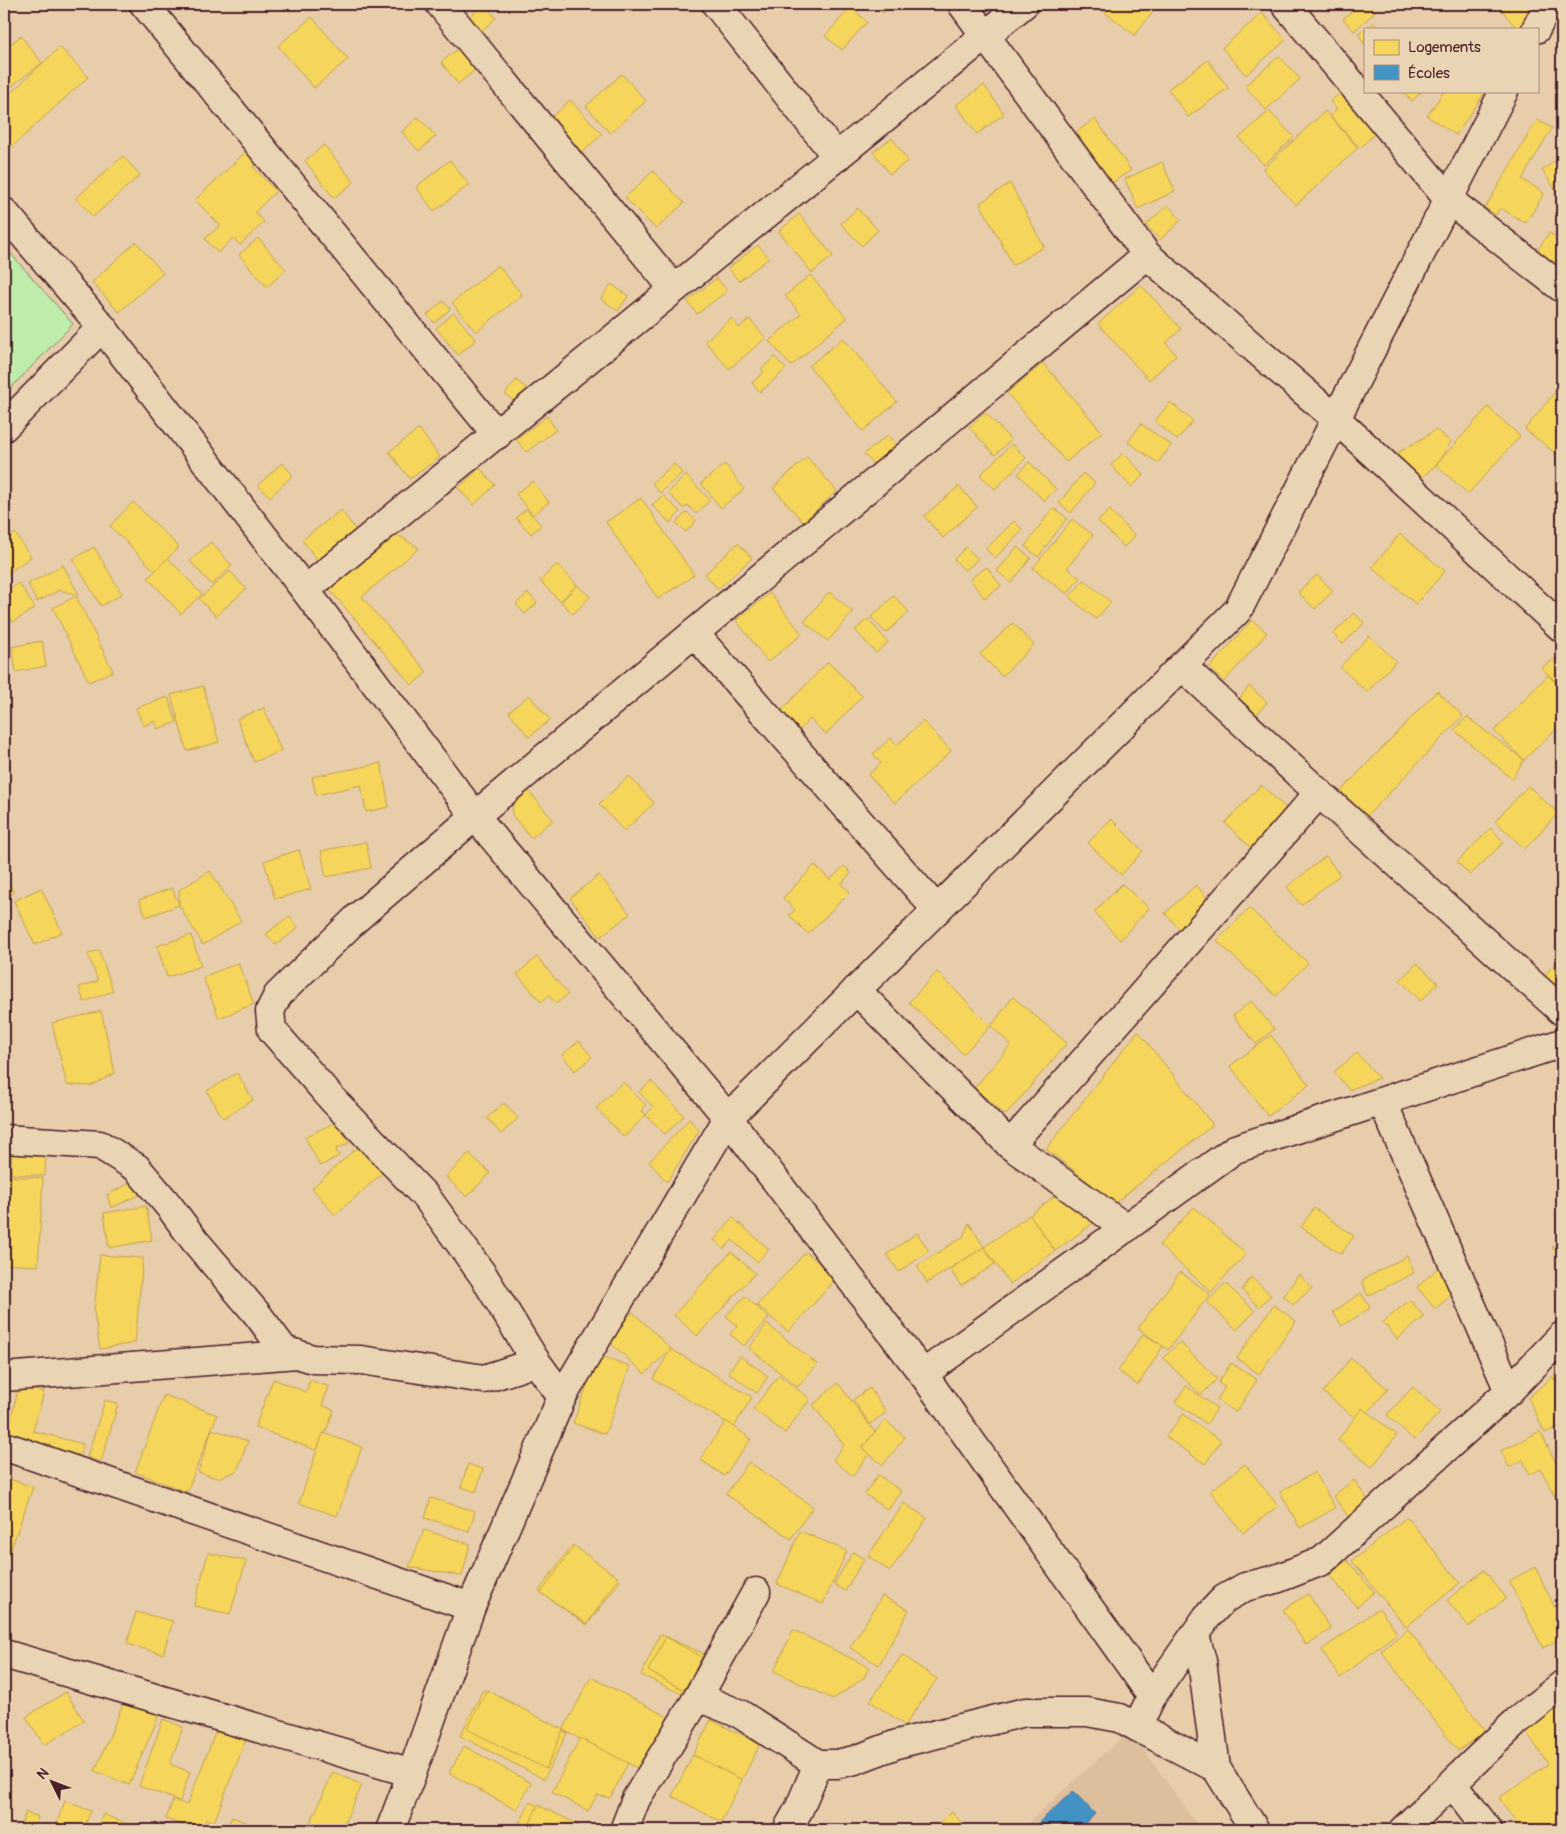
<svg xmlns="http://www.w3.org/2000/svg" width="1566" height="1834" font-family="Pangolin,sans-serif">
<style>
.built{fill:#ddbe9d}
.green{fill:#beecaa;stroke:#84866a}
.homes{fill:#f6d55c;stroke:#c29e4d}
.schools{fill:#4393c3;stroke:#457095}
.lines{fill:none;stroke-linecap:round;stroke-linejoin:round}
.street-casing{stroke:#4a1f2b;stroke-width:31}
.street{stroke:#e9d4b3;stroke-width:28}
</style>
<rect width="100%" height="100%" fill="#e8cdaa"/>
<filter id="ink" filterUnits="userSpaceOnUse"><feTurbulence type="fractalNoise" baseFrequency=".02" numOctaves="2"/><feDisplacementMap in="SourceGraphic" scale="10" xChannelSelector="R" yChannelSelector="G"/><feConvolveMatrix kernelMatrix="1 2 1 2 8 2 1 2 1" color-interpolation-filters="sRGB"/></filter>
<g filter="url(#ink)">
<polygon class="built" points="1130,1730 1201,1830 1020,1830"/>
<polygon class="green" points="4,246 73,324 4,395"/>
<g class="homes">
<polygon points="484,4 496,18 476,36 464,22"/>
<polygon points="875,4 894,4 883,13"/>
<polygon points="1094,4 1159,4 1135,35"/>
<polygon points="1360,4 1368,4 1375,12 1354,31 1343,19"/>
<polygon points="1497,4 1540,4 1522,29 1517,29"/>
<polygon points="851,7 867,22 842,50 825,36"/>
<polygon points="1262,13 1286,40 1246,75 1222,48"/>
<polygon points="312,17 348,59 314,88 278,46"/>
<polygon points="1374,23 1378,29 1365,29 1365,45 1358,33"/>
<polygon points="21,36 42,63 5,91 4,89 4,49"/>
<polygon points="60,47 88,77 4,154 4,99"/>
<polygon points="460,47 476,69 458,84 441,62"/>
<polygon points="1279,56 1300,79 1266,110 1245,86"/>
<polygon points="1208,60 1228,88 1188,117 1168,89"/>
<polygon points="622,74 646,101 610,133 586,106"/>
<polygon points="984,85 1004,114 977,134 956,105"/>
<polygon points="1344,89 1381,127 1360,148 1330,116 1337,109 1330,102"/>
<polygon points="1402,91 1422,91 1412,101"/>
<polygon points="1444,91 1486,91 1456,135 1427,116"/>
<polygon points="570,100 602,134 582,153 551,118"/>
<polygon points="1269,111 1294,137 1264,165 1239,138"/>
<polygon points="1325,111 1358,148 1296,205 1263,169"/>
<polygon points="418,117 436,136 419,151 402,132"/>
<polygon points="1095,119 1131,170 1112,183 1076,132"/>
<polygon points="1537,120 1552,128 1522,179 1544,193 1526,223 1500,208 1496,215 1485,208"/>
<polygon points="892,138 908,161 890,174 873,152"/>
<polygon points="324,145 354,182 334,198 305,161"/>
<polygon points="251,147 262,159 253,167 276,191 255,212 264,222 240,245 233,238 218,253 205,239 220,225 195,200"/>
<polygon points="123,156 140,175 93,217 76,198"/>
<polygon points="1562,156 1562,199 1542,170"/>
<polygon points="450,160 469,185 434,211 416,187"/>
<polygon points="1162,162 1175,191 1138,209 1125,179"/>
<polygon points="653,171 684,203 656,229 625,198"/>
<polygon points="1010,183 1044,247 1013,265 980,203"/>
<polygon points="1168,205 1181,220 1160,240 1146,225"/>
<polygon points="857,208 878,230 862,246 841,224"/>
<polygon points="799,214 833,256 812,273 779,231"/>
<polygon points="1549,233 1562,241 1562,267 1558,273 1533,257"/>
<polygon points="258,238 286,270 267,287 239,255"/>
<polygon points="136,242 163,273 119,312 92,282"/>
<polygon points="758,245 769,258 739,281 728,268"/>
<polygon points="498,265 522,295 476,332 452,303"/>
<polygon points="810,275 847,318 791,366 769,341 801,314 785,296"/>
<polygon points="717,278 727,291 697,314 687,301"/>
<polygon points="611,284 628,296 618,311 601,299"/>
<polygon points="1141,285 1181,329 1166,343 1176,355 1149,380 1098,324"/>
<polygon points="443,301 450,309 435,323 427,315"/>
<polygon points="454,313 476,340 458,355 436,328"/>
<polygon points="732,318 739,328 749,319 766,338 729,369 705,341"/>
<polygon points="843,338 897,402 863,431 809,366"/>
<polygon points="775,357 786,369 760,392 752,383 764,372 761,369"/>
<polygon points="1043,363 1102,432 1066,462 1007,393"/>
<polygon points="516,380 534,394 523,408 505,394"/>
<polygon points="1561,385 1562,445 1555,453 1525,429"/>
<polygon points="1170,402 1193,421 1177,440 1155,421"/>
<polygon points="1488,407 1520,436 1468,494 1436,465"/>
<polygon points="985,412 1011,440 995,455 969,427"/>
<polygon points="547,416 556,430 526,452 516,439"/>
<polygon points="1141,424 1171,445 1158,463 1128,442"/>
<polygon points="419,429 440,457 410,479 389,452"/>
<polygon points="1436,430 1451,442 1436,465 1421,478 1394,455"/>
<polygon points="888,435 897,447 874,465 864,454"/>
<polygon points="1012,444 1026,458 995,489 980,475"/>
<polygon points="1123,453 1144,475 1131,487 1111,465"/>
<polygon points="807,457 837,491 803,522 773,488"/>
<polygon points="1029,462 1056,489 1044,501 1018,474"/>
<polygon points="282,463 293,475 270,497 258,485"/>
<polygon points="674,464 682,473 660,493 652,483"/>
<polygon points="725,464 744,489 721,508 701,483"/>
<polygon points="480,468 495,485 474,505 458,488"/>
<polygon points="1083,473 1095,483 1071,513 1059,503"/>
<polygon points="686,475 710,500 696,514 688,505 684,509 668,493"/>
<polygon points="533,481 549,502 533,515 516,494"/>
<polygon points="959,486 977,507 943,538 924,516"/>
<polygon points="663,495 680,512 670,523 652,505"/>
<polygon points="641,498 694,575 658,599 606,522"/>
<polygon points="133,502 179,547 155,571 110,526"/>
<polygon points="1053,508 1067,518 1038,557 1025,546"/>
<polygon points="526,509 541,525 531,534 516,518"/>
<polygon points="341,510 358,533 319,562 302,540"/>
<polygon points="1110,510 1135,536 1124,547 1098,521"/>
<polygon points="687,512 696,521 686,532 676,523"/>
<polygon points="1072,519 1093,535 1067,568 1080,578 1067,594 1033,568"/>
<polygon points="1014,521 1023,530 995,558 986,549"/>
<polygon points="15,533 31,557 4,576 4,541"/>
<polygon points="394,533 419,548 362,597 427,672 412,685 329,589"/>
<polygon points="1400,534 1445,571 1416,604 1372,567"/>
<polygon points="211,542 232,566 212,585 190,561"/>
<polygon points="738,543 752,558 718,589 705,574"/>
<polygon points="94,547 122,594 101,606 73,559"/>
<polygon points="966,547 978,559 965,571 954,559"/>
<polygon points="1017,547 1031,558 1011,583 997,571"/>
<polygon points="168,558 202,594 181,614 148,578"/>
<polygon points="557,564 577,585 560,601 540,581"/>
<polygon points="63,565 79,595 59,590 37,602 28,584"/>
<polygon points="987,567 1001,586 984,598 970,579"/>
<polygon points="230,571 246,589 216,616 199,599"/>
<polygon points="1317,575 1333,591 1315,609 1298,592"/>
<polygon points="1084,580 1111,602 1096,619 1069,597"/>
<polygon points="19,583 35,608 13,622 4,606 4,592"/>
<polygon points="577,585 590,597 573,614 561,602"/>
<polygon points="829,592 853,612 828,641 804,622"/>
<polygon points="528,593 537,603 525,614 516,604"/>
<polygon points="770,593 802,634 768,662 736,620"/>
<polygon points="76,596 113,671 89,682 53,608"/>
<polygon points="894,596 909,612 886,633 871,617"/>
<polygon points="1354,613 1364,623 1343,644 1333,634"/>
<polygon points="868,619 888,642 876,653 855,630"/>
<polygon points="1252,620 1267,633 1224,682 1209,668"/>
<polygon points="1013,623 1034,645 1002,676 980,654"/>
<polygon points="1369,636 1396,661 1367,692 1340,667"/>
<polygon points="42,641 46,666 16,672 12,647"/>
<polygon points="1562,655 1562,687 1541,668"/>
<polygon points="828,662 862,696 826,734 810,719 799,731 780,712"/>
<polygon points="1548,675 1562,689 1562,723 1524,760 1494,731"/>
<polygon points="203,686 219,742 187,751 171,695"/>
<polygon points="1249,686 1267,702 1255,717 1237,702"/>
<polygon points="1437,691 1463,716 1367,816 1341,791"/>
<polygon points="529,695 550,720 529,737 509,712"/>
<polygon points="168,697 177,722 158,729 155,721 143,726 136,708"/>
<polygon points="264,708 281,751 254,762 237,719"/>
<polygon points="1467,717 1524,760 1512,779 1454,730"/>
<polygon points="923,721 951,751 895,803 868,775 881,763 873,754 891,738 897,745"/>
<polygon points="381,763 389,807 366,812 361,785 316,795 312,777"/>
<polygon points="629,776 654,803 624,831 599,804"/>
<polygon points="1261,785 1288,810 1251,848 1225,823"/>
<polygon points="1528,786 1558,813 1525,849 1495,821"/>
<polygon points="528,790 553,820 531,838 512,815 513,802"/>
<polygon points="1111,819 1143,851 1121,875 1088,843"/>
<polygon points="1491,828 1504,842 1470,875 1457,862"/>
<polygon points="366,842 371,868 326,877 321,851"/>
<polygon points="299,850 311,889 275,899 264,861"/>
<polygon points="1326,856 1340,875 1301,905 1287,887"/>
<polygon points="815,865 830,880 844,866 851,873 841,884 850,892 808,934 789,915 795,910 783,898"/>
<polygon points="210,871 241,921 203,945 179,905 179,890"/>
<polygon points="4,873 14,893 4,899"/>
<polygon points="599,875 630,914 600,937 570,898"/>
<polygon points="1122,884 1149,908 1120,940 1094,912"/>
<polygon points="1196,885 1212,903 1181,931 1165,913"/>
<polygon points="41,888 62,932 35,945 14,901"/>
<polygon points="172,888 179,905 146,917 139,900"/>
<polygon points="1249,908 1308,963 1276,996 1217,941"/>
<polygon points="289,916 298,928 276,945 266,934"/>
<polygon points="191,935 201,966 167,977 157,946"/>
<polygon points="99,950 113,991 84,1002 79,987 98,981 88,954"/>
<polygon points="1562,956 1562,1000 1541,979"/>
<polygon points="537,957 568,994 556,1004 549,996 541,1002 517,974"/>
<polygon points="238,963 254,1004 219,1018 203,977"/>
<polygon points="1417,963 1438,983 1421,1001 1400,980"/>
<polygon points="937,972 991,1026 963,1054 909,1002"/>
<polygon points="1013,997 1067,1043 1006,1115 974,1088 1011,1045 991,1026"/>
<polygon points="1251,1001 1274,1029 1256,1044 1233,1016"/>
<polygon points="101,1011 115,1073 91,1086 67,1085 52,1023"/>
<polygon points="1138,1031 1213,1125 1115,1203 1046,1149"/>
<polygon points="1271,1035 1309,1085 1268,1116 1230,1066"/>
<polygon points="579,1041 592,1057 575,1071 562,1055"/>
<polygon points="1357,1053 1379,1078 1349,1090 1334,1072"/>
<polygon points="237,1073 253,1100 223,1118 207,1091"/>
<polygon points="651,1081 684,1116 665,1134 646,1115 653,1107 639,1092"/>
<polygon points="623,1082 646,1105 641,1110 646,1115 624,1137 596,1108"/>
<polygon points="504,1103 518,1118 501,1134 487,1118"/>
<polygon points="689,1119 699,1131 667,1182 649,1162"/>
<polygon points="338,1121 349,1143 336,1149 339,1156 320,1166 305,1137"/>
<polygon points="361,1144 385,1171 335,1215 312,1188"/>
<polygon points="12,1150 46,1152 45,1176 11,1174"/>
<polygon points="469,1153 490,1173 467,1197 446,1177"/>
<polygon points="4,1176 43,1178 38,1266 4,1264"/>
<polygon points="136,1180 142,1194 111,1208 107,1195"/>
<polygon points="1065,1194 1099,1219 1055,1251 1030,1215 1056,1195"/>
<polygon points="146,1206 152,1240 109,1248 104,1213"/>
<polygon points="1194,1207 1246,1254 1211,1292 1159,1245"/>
<polygon points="1314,1208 1354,1236 1341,1254 1301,1227"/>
<polygon points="1030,1215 1055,1251 1010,1284 984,1247"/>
<polygon points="733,1218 769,1249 757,1262 732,1240 724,1249 714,1240"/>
<polygon points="969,1223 984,1247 927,1283 917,1266 963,1237"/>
<polygon points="917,1233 929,1251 899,1272 887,1254"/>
<polygon points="1562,1237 1562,1258 1552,1248"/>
<polygon points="984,1247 995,1264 961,1286 950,1269"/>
<polygon points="731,1252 755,1273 697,1336 674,1315"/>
<polygon points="806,1252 836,1279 788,1332 757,1305"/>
<polygon points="100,1255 143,1258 135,1343 100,1349 94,1312"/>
<polygon points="1407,1256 1414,1273 1368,1296 1362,1280"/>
<polygon points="1438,1268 1457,1290 1435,1309 1417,1287"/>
<polygon points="1180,1272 1210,1294 1168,1350 1138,1328"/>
<polygon points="1299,1274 1312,1288 1293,1305 1284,1296"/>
<polygon points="1251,1277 1271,1295 1259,1307 1242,1290"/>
<polygon points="1225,1283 1255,1311 1237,1330 1207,1302"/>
<polygon points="1361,1293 1370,1308 1342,1326 1333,1312"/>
<polygon points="745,1296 769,1318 744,1346 730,1334 737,1326 726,1316"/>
<polygon points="1410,1300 1424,1317 1397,1339 1383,1322"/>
<polygon points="1274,1305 1296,1321 1259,1374 1237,1358"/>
<polygon points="633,1312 671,1349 645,1374 607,1340"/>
<polygon points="767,1324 817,1364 798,1387 749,1348"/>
<polygon points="1143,1334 1163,1346 1138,1385 1118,1371"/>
<polygon points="1180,1342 1217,1379 1201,1395 1163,1358"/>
<polygon points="671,1349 752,1397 734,1427 653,1379"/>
<polygon points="598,1355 630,1366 605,1434 573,1423"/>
<polygon points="740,1356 768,1376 757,1393 728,1372"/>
<polygon points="1351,1358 1388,1389 1360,1422 1323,1392"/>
<polygon points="1231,1363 1257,1380 1236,1412 1217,1400 1225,1387 1218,1383"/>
<polygon points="1562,1368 1562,1387 1552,1377"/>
<polygon points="779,1375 810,1399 785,1433 753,1409"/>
<polygon points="1552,1377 1562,1387 1562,1425 1545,1433 1528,1398"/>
<polygon points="273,1379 306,1392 310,1380 329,1387 322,1405 334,1410 318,1451 255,1427"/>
<polygon points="838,1383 875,1432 862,1448 869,1454 853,1476 833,1460 844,1445 813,1405"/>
<polygon points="19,1386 44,1392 33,1431 83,1444 79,1458 6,1440"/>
<polygon points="1186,1386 1217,1408 1207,1424 1175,1402"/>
<polygon points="1413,1387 1440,1412 1414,1440 1387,1415"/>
<polygon points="870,1388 886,1412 870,1424 853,1400"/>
<polygon points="164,1395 217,1415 187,1492 135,1472"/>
<polygon points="105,1400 118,1404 101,1462 87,1457"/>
<polygon points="1362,1408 1397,1435 1372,1467 1338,1440"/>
<polygon points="1183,1414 1221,1441 1205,1464 1166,1437"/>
<polygon points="885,1420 905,1437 883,1465 862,1448"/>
<polygon points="726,1421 751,1439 724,1476 700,1459"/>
<polygon points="212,1429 248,1441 237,1471 217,1478 198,1472"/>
<polygon points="1540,1431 1562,1475 1562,1507 1561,1508 1541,1469 1530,1475 1523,1460 1509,1467 1501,1451"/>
<polygon points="323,1433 362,1447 337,1516 299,1503"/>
<polygon points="749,1462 813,1507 791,1539 726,1494"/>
<polygon points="468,1464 483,1469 476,1492 461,1487"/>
<polygon points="1245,1464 1278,1506 1243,1533 1210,1491"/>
<polygon points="1315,1472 1335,1508 1300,1528 1280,1492"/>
<polygon points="878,1475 901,1491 888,1510 865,1494"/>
<polygon points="10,1479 33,1487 4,1569 4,1496"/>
<polygon points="1354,1480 1371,1504 1350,1519 1333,1496"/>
<polygon points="431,1498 475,1511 469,1531 425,1518"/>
<polygon points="904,1503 927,1518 890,1571 868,1556"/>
<polygon points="1407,1517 1460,1583 1406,1627 1352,1561"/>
<polygon points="424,1530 470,1544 462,1576 409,1567"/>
<polygon points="800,1531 847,1551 823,1604 777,1584"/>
<polygon points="572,1545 620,1581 587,1625 539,1591"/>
<polygon points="574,1546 619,1578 587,1624 541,1593"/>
<polygon points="853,1552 864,1559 845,1591 834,1584"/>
<polygon points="208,1553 246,1561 230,1614 194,1606"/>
<polygon points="1347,1560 1374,1592 1357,1607 1329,1575"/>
<polygon points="1535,1567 1562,1622 1562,1638 1543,1648 1509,1581"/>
<polygon points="1484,1570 1506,1598 1469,1627 1447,1600"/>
<polygon points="1308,1594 1331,1629 1306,1645 1283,1610"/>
<polygon points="882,1596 909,1610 879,1665 850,1648"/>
<polygon points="1379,1608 1397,1633 1340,1678 1322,1650"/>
<polygon points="136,1612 173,1621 163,1654 127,1644"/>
<polygon points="1408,1629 1486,1732 1458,1751 1381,1651"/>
<polygon points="793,1630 869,1667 864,1678 833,1699 774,1671"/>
<polygon points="660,1634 704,1654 684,1695 641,1675"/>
<polygon points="666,1637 702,1657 684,1690 648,1671"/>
<polygon points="902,1655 937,1679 905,1725 870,1701"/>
<polygon points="591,1677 668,1717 641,1770 563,1730"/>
<polygon points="483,1690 567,1733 544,1779 460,1736"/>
<polygon points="487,1690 563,1730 546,1769 467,1729"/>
<polygon points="66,1692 84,1721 44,1745 26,1717"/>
<polygon points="125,1699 160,1713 129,1785 95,1771"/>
<polygon points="1561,1706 1562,1817 1542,1830 1521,1830 1499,1798 1548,1764 1525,1730"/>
<polygon points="163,1719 183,1727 170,1764 190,1772 180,1801 139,1786"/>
<polygon points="711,1720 760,1744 742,1780 693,1755"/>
<polygon points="218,1726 247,1737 214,1822 206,1819 202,1830 196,1830 166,1819 173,1800 187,1805"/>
<polygon points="580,1738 628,1763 610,1798 597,1795 588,1811 552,1792"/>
<polygon points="464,1746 531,1783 516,1810 449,1773"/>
<polygon points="693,1755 742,1780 721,1822 672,1796"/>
<polygon points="333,1772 362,1785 341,1830 307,1830"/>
<polygon points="65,1801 91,1811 83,1830 54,1830"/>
<polygon points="530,1802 579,1826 576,1830 516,1830"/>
<polygon points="538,1805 577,1824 574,1830 527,1830"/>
<polygon points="26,1812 38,1817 33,1830 19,1830"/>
<polygon points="952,1812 968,1830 931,1830"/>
<polygon points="103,1814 129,1825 126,1830 97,1830"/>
<polygon points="232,1817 265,1830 226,1830"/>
</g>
<polygon class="schools" points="1073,1791 1095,1814 1078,1830 1031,1830"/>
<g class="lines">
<g class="street-casing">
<g id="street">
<polyline points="144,4 497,435"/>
<polyline points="440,4 674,289"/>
<polyline points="716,4 837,157"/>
<polyline points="962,4 1147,255 1336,419 1562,628"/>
<polyline points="1285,4 1449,200 1562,288"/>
<polyline points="1536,29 1549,4"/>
<polyline points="4,212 102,327 305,590 475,816 728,1118 923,1374 1152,1696"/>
<polyline points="4,427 102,327"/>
<polyline points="305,590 1024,4"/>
<polyline points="694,633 937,910"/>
<polyline points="1182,666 1319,793 1562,1011"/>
<polyline points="856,990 1010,1145 1126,1228"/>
<polyline points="1383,1103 1509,1391"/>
<polyline points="4,1139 100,1145 137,1168 169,1206 195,1241 258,1315 284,1350 313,1359 361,1360 484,1379 521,1367 535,1360 562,1397"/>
<polyline points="1010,1145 1319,793"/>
<polyline points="535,1360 483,1275 427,1198 333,1100 272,1030 270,1011 278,995 357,918 475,816 1147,255"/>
<polyline points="923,1374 1235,1149 1562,1043"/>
<polyline points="4,1377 297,1354"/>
<polyline points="4,1446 471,1607"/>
<polyline points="1195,1635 1202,1661 1216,1768"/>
<polyline points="4,1654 412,1773"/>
<polyline points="698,1697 740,1714 818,1764 837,1764 855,1760 897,1744 1025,1712 1087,1712 1120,1718 1137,1727"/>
<polyline points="1453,1784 1488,1830"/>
<polyline points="390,1830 412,1773 471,1607 562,1397 728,1118 1238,610 1504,91"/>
<polyline points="624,1830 636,1799 698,1697 756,1592"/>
<polyline points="787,1830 799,1809 818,1764"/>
<polyline points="1255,1830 1216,1768 1137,1727 1152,1696 1207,1617 1224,1599 1245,1587 1276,1579 1322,1561 1509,1391 1562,1336"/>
<polyline points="1403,1830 1517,1721 1562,1685"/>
</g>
</g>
<use href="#street" class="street"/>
</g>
</g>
<rect width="1566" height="1834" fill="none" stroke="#e9d4b3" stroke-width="20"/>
<rect x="10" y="10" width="1546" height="1814" fill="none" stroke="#4a1f2b" stroke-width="2" filter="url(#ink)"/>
<rect x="1364" y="28" width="175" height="65" fill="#e9d4b3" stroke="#a98c7d"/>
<rect x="1374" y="40" width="25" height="15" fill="#f6d55c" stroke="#a98c7d"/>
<text x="1408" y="52" font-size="15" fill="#4a1f2b">Logements</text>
<rect x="1374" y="65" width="25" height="15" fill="#4393c3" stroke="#a98c7d"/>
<text x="1408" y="78" font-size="15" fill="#4a1f2b">Écoles</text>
<g transform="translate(52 1782) rotate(312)" stroke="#e9d4b3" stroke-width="4" paint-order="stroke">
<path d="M0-4L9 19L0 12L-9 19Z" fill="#4a1f2b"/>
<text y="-8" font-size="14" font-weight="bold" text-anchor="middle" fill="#4a1f2b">N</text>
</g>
</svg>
